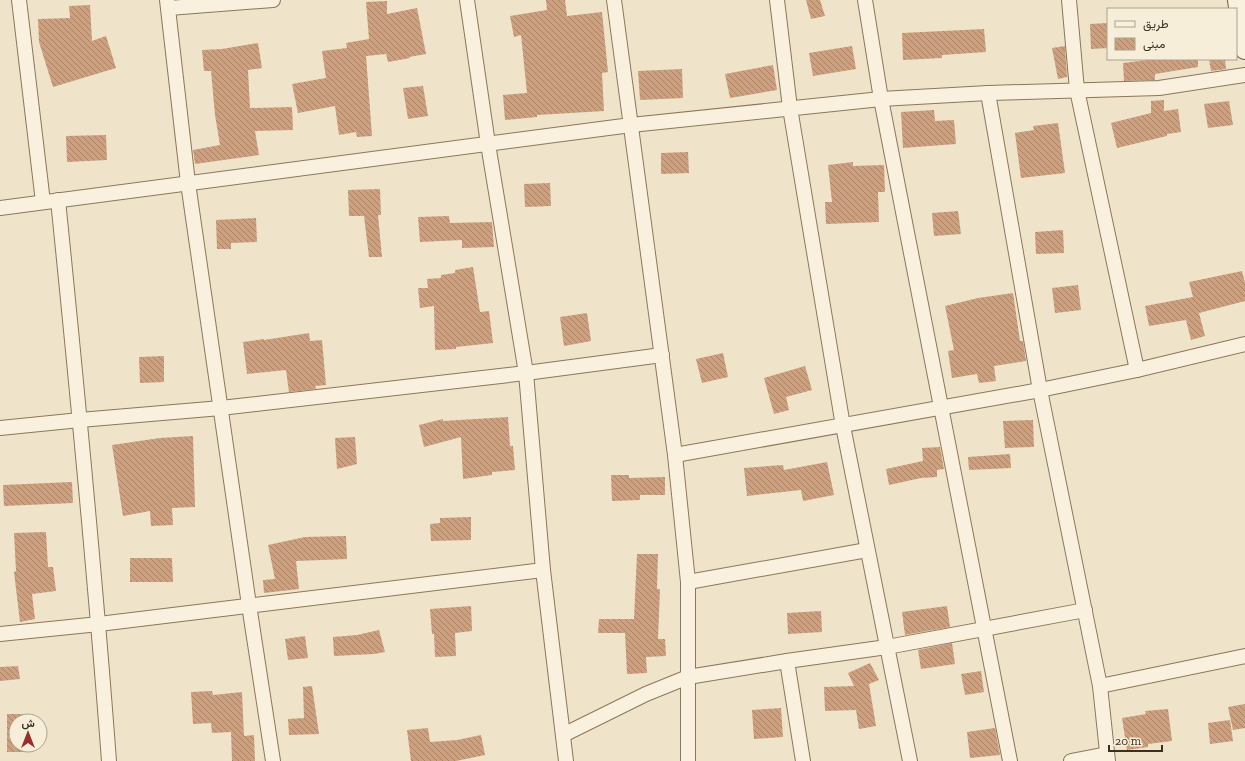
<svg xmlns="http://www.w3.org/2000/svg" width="1245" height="761" font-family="'Zilla Slab',Vazirmatn,serif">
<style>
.building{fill:url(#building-back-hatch)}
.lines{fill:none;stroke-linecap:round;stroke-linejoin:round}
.street-casing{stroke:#8c765d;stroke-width:16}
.secondary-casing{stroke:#6e5740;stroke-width:22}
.street{stroke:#f9f1dd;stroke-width:14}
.secondary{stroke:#f9f1dd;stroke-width:20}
</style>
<defs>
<pattern id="building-back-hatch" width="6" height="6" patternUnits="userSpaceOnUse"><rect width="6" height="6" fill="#cda07f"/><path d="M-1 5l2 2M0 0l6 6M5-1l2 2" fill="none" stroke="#a88368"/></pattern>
</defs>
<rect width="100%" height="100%" fill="#efe4c9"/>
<g class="building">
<polygon points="546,0 565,0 567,16 602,12 608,72 602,73 604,111 537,115 537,117 505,120 503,95 527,93 521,35 514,37 510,16 547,10"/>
<polygon points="806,0 820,0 825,16 811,19"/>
<polygon points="387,1 387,14 417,8 426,54 409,57 410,58 388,62 386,54 366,56 372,136 357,137 356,132 339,135 335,106 298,113 292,84 326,78 322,51 347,48 346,43 369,39 366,2"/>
<polygon points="90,5 92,41 106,36 116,68 53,87 39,42 38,19 70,18 69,6"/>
<polygon points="1108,23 1108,48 1091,49 1090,24"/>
<polygon points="984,29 986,52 942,55 942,58 903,60 902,33"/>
<polygon points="258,43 262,68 248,70 250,108 292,107 293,130 255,131 259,155 195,164 193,150 220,145 215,115 211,71 204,71 202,50 222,49"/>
<polygon points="852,46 856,69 813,76 809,53"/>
<polygon points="1065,46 1067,77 1058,79 1052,48"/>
<polygon points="1156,59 1198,59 1198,67 1155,74 1155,80 1124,81 1123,63"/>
<polygon points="1209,59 1225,59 1226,69 1211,71"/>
<polygon points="773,65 777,90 730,98 725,74"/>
<polygon points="682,69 683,98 640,100 638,71"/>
<polygon points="423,86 428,116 408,119 403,88"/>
<polygon points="1164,100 1164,111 1178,109 1181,132 1167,134 1167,136 1117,148 1111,123 1151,113 1151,101"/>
<polygon points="1229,101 1233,125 1208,128 1204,104"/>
<polygon points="934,110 935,121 954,120 956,144 903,148 901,112"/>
<polygon points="1058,123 1065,173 1021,178 1015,133 1034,130 1033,126"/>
<polygon points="106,135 107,160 67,162 66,136"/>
<polygon points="688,152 689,173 661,174 661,153"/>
<polygon points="853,162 853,166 884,165 885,192 878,192 879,222 826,224 825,202 832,202 828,165"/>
<polygon points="550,183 551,206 525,207 524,184"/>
<polygon points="380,189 381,215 378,215 382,257 369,257 364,216 349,216 348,190"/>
<polygon points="958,211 961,234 934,236 932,213"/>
<polygon points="449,216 450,223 492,222 494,247 462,248 462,240 420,242 418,217"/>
<polygon points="256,218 257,242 231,243 231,249 217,249 216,220"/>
<polygon points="1063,230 1064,253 1036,254 1035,232"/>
<polygon points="473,267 480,312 489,311 493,343 456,347 456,349 435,350 434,306 420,308 418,288 428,288 427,279 441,278 441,275 455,273 455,270"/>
<polygon points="1242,271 1245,283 1245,301 1199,313 1205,336 1191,340 1186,320 1149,326 1145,306 1193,297 1189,282"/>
<polygon points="1078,285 1081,310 1055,313 1052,288"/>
<polygon points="1013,293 1020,341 1023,341 1026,361 994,366 996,381 979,383 977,374 952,378 948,351 954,350 945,306 978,298"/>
<polygon points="587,313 591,341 564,346 560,317"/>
<polygon points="309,333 310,341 322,340 326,385 315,386 316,389 289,392 286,370 247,374 243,342 264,339 264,340"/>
<polygon points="723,353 728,377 702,383 696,359"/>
<polygon points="164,356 164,382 140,383 139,357"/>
<polygon points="805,366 812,390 786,397 789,410 774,414 764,378"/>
<polygon points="508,417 510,446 513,446 515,470 492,472 492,475 463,479 461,437 424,447 419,425 443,419 443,421"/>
<polygon points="1033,420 1034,447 1005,448 1003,421"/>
<polygon points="193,436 195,507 172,508 173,525 151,526 150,511 123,516 112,445 160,438"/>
<polygon points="355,437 357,464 337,469 335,438"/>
<polygon points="940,447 944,469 937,470 937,477 921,478 889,485 886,469 923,461 922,448"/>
<polygon points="1010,454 1011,468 969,470 968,457"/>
<polygon points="827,462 834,495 803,501 801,490 747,496 744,468 783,465 784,470"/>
<polygon points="611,475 629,475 629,478 665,477 665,495 640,495 640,500 612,501"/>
<polygon points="72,482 73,503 4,506 3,485"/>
<polygon points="471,517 471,540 431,541 430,524 440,523 440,518"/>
<polygon points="46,532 48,567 53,567 56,591 32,594 35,619 20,622 14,572 16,571 14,533"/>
<polygon points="346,536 347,559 296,561 299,589 264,593 263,580 275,579 268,545 305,537"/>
<polygon points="637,554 658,554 657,589 660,589 658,639 665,639 666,656 646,657 647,673 627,674 625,633 598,633 599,619 634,619"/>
<polygon points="130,558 172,558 173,582 130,582"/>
<polygon points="471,606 472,631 455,633 456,656 435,657 434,634 432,634 430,609"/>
<polygon points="947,606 950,627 905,635 902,612"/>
<polygon points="821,611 822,632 788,634 787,613"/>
<polygon points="379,630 385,652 374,654 334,656 333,637 357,635"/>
<polygon points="305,636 308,658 288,660 285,639"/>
<polygon points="952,643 955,664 921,669 918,650"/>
<polygon points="870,663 879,680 869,684 876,726 859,729 856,710 825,711 824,687 854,686 848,673"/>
<polygon points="18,666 20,679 0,681 0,667"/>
<polygon points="981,671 984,692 965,695 961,674"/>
<polygon points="312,686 319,734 289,735 288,719 304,718 303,687"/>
<polygon points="212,691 213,695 242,692 244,736 254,735 255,761 232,761 231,732 212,733 211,723 193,724 191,692"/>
<polygon points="1245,704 1245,728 1233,730 1228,707"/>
<polygon points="781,708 783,737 754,739 752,710"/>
<polygon points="1168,709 1172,741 1148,744 1148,747 1127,750 1122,718 1146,714 1145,711"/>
<polygon points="7,714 25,714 25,721 16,721 16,745 25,745 26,752 7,752"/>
<polygon points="1230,720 1233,741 1210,744 1208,723"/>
<polygon points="428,728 430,742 457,740 481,735 485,755 456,761 411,761 407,730"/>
<polygon points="995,728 1000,755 970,758 967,732"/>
</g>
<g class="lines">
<g class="street-casing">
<g id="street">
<polyline points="19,0 43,202"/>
<polyline points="167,0 188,183 249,605 273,761"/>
<polyline points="467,0 488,144 526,373 543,570 566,761"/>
<polyline points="614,0 675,455 688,582 688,761"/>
<polyline points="777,0 790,108 843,426 910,761"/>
<polyline points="865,0 881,99 1010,761"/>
<polyline points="1069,0 1077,90 1137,370"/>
<polyline points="169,8 273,0"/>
<polyline points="988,93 1040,390 1100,686 1108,761"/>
<path d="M58 200C77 387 95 574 109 761"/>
<polyline points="0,208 631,125 881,99 988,93 1159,88 1245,75"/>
<polyline points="0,428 80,420 221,408 526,373 662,355"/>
<polyline points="675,455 1040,390 1137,370 1245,344"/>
<polyline points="688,582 867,550"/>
<polyline points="0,634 99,624 543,570"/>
<polyline points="787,661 803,761"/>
<polyline points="1100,686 1245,656"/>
<polyline points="563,735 646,694 688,677 787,661 887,647 1085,610"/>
<polyline points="1071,761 1107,754"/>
</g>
</g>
<g class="secondary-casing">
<polyline id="secondary" points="1238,0 1245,49"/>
</g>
<use href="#street" class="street"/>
<use href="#secondary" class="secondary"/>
</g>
<rect x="1107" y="8" width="130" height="52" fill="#f6eed9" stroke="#aca18f"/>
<rect x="1115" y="21" width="20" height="6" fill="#f9f1dd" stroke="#aca18f"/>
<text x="1143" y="28" font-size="12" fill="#3c2e21">طريق</text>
<rect x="1115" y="38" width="20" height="12" fill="url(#building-back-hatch)" stroke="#aca18f"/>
<text x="1143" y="48" font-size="12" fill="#3c2e21">مبنى</text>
<g transform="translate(28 733)"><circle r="19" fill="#f6eed9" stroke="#aca18f"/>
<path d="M0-3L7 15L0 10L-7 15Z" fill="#9b2d2d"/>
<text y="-6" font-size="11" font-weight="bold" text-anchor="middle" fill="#3c2e21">ش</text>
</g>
<path d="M1109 745v6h53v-6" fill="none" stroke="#3c2e21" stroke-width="2"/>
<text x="1115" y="745" font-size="12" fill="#3c2e21" stroke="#f6eed9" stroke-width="3" paint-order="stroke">20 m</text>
</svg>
